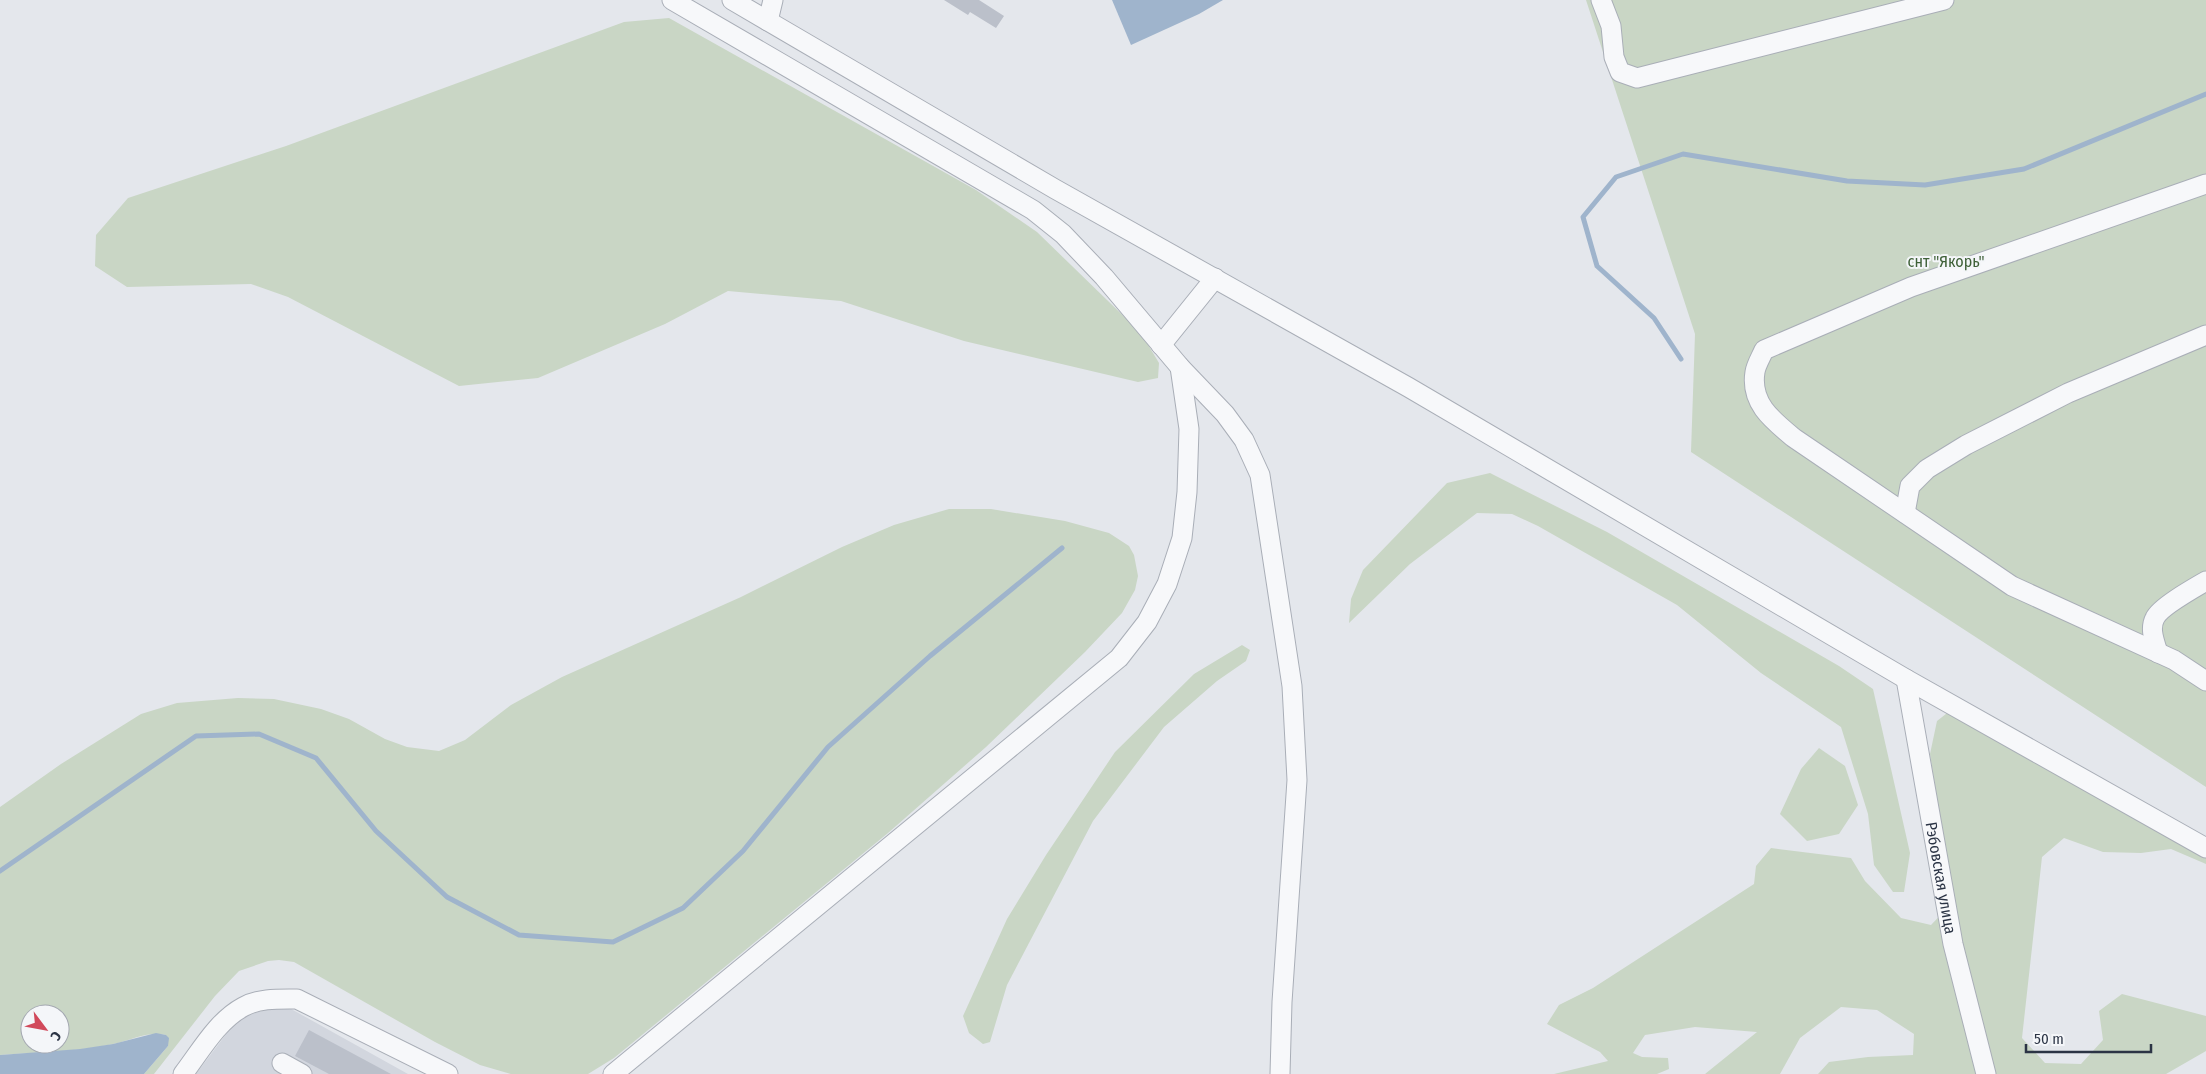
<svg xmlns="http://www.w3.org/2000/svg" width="2206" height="1074" font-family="'Fira Sans Condensed',sans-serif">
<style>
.built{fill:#d2d6de}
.green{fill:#c9d6c5;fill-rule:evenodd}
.water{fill:#9fb4cc}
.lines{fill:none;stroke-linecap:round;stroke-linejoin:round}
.stream{stroke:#9fb4cc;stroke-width:5}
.building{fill:#bbc0ca}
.minor-casing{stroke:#a9aeb7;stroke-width:21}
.minor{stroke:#f7f8fa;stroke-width:19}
.labels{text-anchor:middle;stroke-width:4;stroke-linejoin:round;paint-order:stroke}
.park-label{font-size:16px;fill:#3f6138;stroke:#f4f6f9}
.street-label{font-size:16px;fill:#2b3445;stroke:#f4f6f9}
</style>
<rect width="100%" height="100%" fill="#e4e7ec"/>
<polygon class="built" points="284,1005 408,1074 196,1074 230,1029 244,1016"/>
<g class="green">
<polygon points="1586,0 2206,0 2206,787 1691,452 1695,334"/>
<polygon points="669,18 976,190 1037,232 1141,333 1159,363 1158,378 1138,382 964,341 841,301 728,291 665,324 538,378 459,386 288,297 251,284 127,287 95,266 96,235 128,198 286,146 624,22"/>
<polygon points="1490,473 1607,532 1839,666 1873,689 1910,853 1904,892 1893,892 1874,865 1868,814 1841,727 1761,673 1677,605 1538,526 1512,514 1477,513 1410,564 1349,623 1351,599 1363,570 1447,483"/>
<path d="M949 509H991L1065 521 1109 533 1129 546 1134 555 1138 576 1135 590 1122 613 1085 652 986 747 888 833 614 1058 588 1074H511L480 1065 435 1042 294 962 279 960 268 961 239 971 215 996 154 1074H144L168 1046 166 1035C147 1031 132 1040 113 1044 76 1052 37 1052 0 1055V807L61 764 141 714 177 703 238 698 274 699 321 709 349 719 385 739 407 747 439 751 465 740 511 705 562 677 741 597 842 547 894 525ZM30 1014H60V1044H30Z"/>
<polygon points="1242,645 1250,650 1246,661 1217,681 1164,727 1093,821 1007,985 990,1042 983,1044 969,1033 963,1016 1007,919 1046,855 1115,752 1194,674"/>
<polygon points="1951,710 2206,854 2206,864 2171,849 2141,853 2103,852 2064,838 2042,857 2022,1038 2045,1063 2081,1064 2103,1040 2099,1011 2122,994 2206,1016 2206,1051 2166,1074 1818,1074 1829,1062 1868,1057 1913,1055 1914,1034 1877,1010 1841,1007 1800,1038 1780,1074 1705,1074 1757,1032 1695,1027 1645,1035 1633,1053 1642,1057 1668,1058 1669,1069 1657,1074 1554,1074 1608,1061 1600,1052 1547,1024 1559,1005 1593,988 1754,884 1756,866 1771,848 1851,858 1865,881 1901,918 1931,925 1953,902 1930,754 1937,721"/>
<polygon points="1819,748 1845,766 1858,805 1839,834 1807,841 1780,814 1801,769"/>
</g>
<g class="water">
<polygon points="1112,0 1223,0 1199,14 1131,45"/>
<polygon points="156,1033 166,1035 169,1038 168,1046 144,1074 0,1074 0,1055 80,1049 113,1044"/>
</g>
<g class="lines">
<g class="stream">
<polyline points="1681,359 1654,318 1597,266 1583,217 1616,177 1683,154 1847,181 1925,185 2024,169 2206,94"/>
<polyline points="0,871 196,736 259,734 316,758 376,831 447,897 519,935 613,942 683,908 743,851 828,747 930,656 1062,548"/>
</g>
</g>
<g class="building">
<polygon points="944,0 979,0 1004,16 996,28 970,12 968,15"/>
<polygon points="309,1030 391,1074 329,1074 295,1056"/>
</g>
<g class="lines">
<g class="minor-casing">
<g id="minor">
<polyline points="672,0 1033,210 1063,234 1104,277 1180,367 1225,414 1244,440 1260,475 1292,686 1297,780 1282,1002 1280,1074"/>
<polyline points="732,0 1055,189 1408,387 1906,679 2206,848"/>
<polyline points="1601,0 1611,26 1614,57 1620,72 1637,78 1944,0"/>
<polyline points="768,21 773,0"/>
<path d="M2206 184 1911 287 1764 350C1761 357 1756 365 1755 372 1750 403 1772 420 1794 438L2012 586 2174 660 2206 681"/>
<polyline points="1161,345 1215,278"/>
<polyline points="1905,513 1910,486 1927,469 1966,445 2068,393 2206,335"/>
<path d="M2158 653C2155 642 2149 629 2155 618 2160 607 2194 588 2206 581"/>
<path id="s1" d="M1906 679 1953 944 1986 1074"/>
<polyline points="282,1063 302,1074"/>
<path d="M183 1074C200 1052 217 1021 243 1007 259 998 279 999 297 999L448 1074"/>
<polyline points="613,1074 1119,658 1147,622 1167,584 1182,538 1187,492 1189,429 1180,367"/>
</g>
</g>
<use href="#minor" class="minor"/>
</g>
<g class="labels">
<g class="park-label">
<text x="1946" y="267">снт "Якорь"</text>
</g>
<g class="street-label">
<text dy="6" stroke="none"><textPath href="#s1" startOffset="202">Рэбовская улица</textPath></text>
</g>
</g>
<g transform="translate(45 1029) rotate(122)"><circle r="24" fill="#f4f6f9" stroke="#a4a8b1"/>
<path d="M0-4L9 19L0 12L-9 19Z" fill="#d1495b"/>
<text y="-8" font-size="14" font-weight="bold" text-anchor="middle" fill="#2b3445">С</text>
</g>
<path d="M2026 1044v8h125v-8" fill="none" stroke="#2b3445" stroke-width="2.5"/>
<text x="2034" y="1044" font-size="15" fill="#2b3445" stroke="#f4f6f9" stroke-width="4" paint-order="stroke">50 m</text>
</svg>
